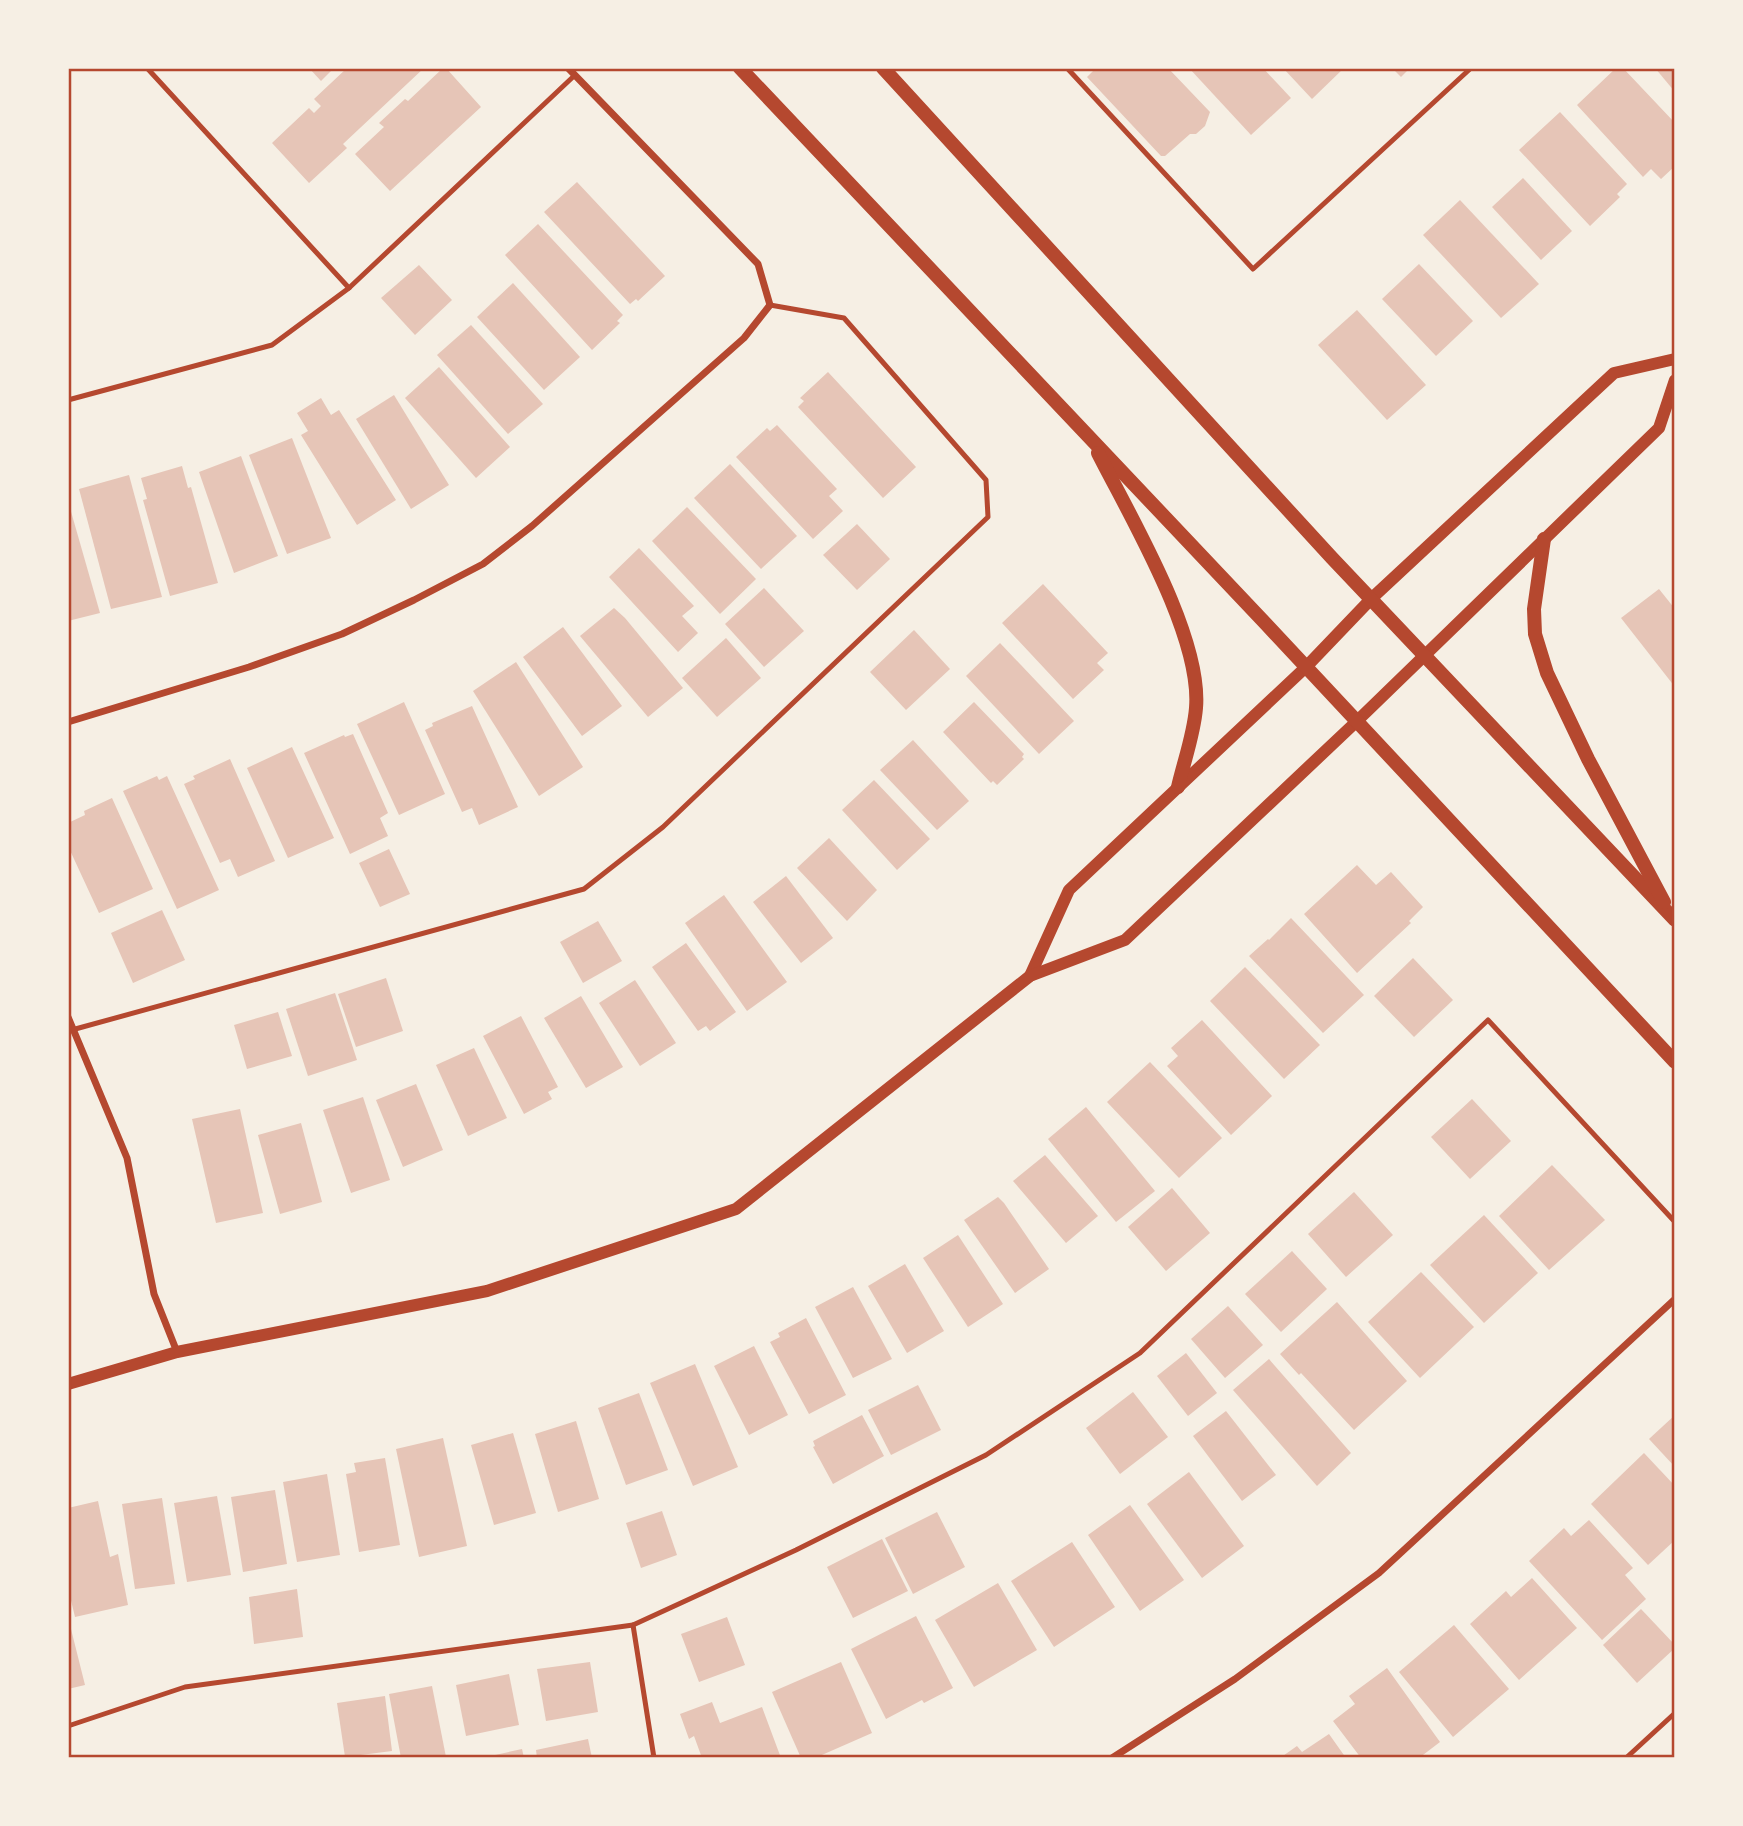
<svg xmlns="http://www.w3.org/2000/svg" width="1743" height="1826" font-family="Inter,sans-serif">
<style>
.building{fill:#e6c5b7}
.lines{fill:none;stroke-linecap:round;stroke-linejoin:round}
.service{stroke:#b5482f;stroke-width:5}
.minor{stroke:#b5482f;stroke-width:7}
.tertiary{stroke:#b5482f;stroke-width:12}
.secondary{stroke:#b5482f;stroke-width:14}
.neatline{fill:none;stroke:#b5482f;stroke-width:2.5}
</style>
<rect width="100%" height="100%" fill="#f6efe4"/>
<g class="building">
<polygon points="309,68 334,68 321,81"/>
<polygon points="347,68 424,68 343,144 347,148 309,183 272,143 309,108 314,113 321,106 314,99"/>
<polygon points="443,68 446,68 481,107 390,191 355,154 384,127 379,123 405,99 408,101"/>
<polygon points="1096,68 1151,68 1153,71 1157,68 1168,68 1210,112 1205,126 1196,134 1190,134 1165,156 1161,156 1087,77"/>
<polygon points="1189,68 1263,68 1291,98 1251,135"/>
<polygon points="1283,68 1344,68 1312,99"/>
<polygon points="1392,68 1410,68 1401,77"/>
<polygon points="1616,68 1623,68 1675,123 1675,166 1661,179 1651,169 1643,177 1577,105"/>
<polygon points="1655,68 1675,68 1675,92"/>
<polygon points="1560,112 1627,184 1617,194 1620,197 1590,226 1519,150"/>
<polygon points="1523,178 1572,231 1541,260 1492,207"/>
<polygon points="577,182 665,276 638,301 636,299 630,304 544,212"/>
<polygon points="1460,200 1539,284 1501,318 1423,235"/>
<polygon points="538,224 623,315 617,321 620,323 592,350 505,255"/>
<polygon points="1419,264 1473,321 1436,356 1382,299"/>
<polygon points="419,265 452,300 415,335 381,298"/>
<polygon points="513,283 580,357 544,390 477,317"/>
<polygon points="1357,310 1426,385 1387,420 1318,345"/>
<polygon points="471,325 543,404 508,434 437,355"/>
<polygon points="439,367 510,447 476,478 405,398"/>
<polygon points="828,372 916,467 883,498 798,407 804,401 800,398"/>
<polygon points="394,395 449,485 411,509 356,419"/>
<polygon points="321,398 331,415 339,410 396,500 357,525 301,435 308,431 297,413"/>
<polygon points="777,425 837,489 829,496 843,511 813,539 736,457 767,428 770,431"/>
<polygon points="292,438 331,538 287,554 249,455"/>
<polygon points="241,456 278,556 234,573 199,472"/>
<polygon points="730,464 797,536 761,569 694,498"/>
<polygon points="182,466 188,488 191,487 218,583 170,596 143,500 147,499 141,478"/>
<polygon points="129,475 162,597 111,609 79,489"/>
<polygon points="68,501 100,613 68,621"/>
<polygon points="687,507 756,579 720,614 652,541"/>
<polygon points="857,524 890,559 857,590 823,555"/>
<polygon points="639,548 694,606 682,616 698,633 678,652 609,577"/>
<polygon points="1043,584 1108,653 1097,663 1104,670 1073,699 1002,623"/>
<polygon points="764,588 804,631 764,667 725,624"/>
<polygon points="1659,589 1675,609 1675,687 1621,618"/>
<polygon points="614,608 625,618 683,688 648,717 580,636"/>
<polygon points="563,627 622,706 582,736 523,657"/>
<polygon points="914,630 950,669 906,710 870,672"/>
<polygon points="726,638 761,678 717,717 682,678"/>
<polygon points="1000,643 1074,721 1039,754 966,676"/>
<polygon points="516,662 583,767 539,796 473,691"/>
<polygon points="404,702 445,794 399,815 357,724"/>
<polygon points="974,702 1024,754 1022,757 1024,759 997,785 993,781 991,783 943,732"/>
<polygon points="472,706 518,807 479,825 472,808 462,812 425,730 433,726 432,723"/>
<polygon points="353,734 388,813 380,818 388,836 350,854 304,753 344,735 345,737"/>
<polygon points="913,740 969,801 937,830 880,770"/>
<polygon points="292,747 334,838 288,858 247,768"/>
<polygon points="230,759 275,861 238,877 230,859 220,863 184,784 195,779 193,776"/>
<polygon points="157,776 159,780 167,776 219,890 177,909 123,791"/>
<polygon points="874,780 930,839 897,870 842,810"/>
<polygon points="112,798 153,889 99,913 68,846 68,823 85,815 84,811"/>
<polygon points="829,838 877,890 847,921 797,868"/>
<polygon points="389,849 410,894 380,907 359,863"/>
<polygon points="1357,865 1376,885 1391,872 1423,907 1409,921 1411,923 1357,973 1304,914"/>
<polygon points="786,876 833,938 801,963 753,902"/>
<polygon points="724,895 787,982 747,1011 685,923"/>
<polygon points="162,910 185,960 133,983 111,933"/>
<polygon points="1291,918 1364,995 1323,1033 1249,956 1268,939 1269,940"/>
<polygon points="598,921 622,961 583,983 560,942"/>
<polygon points="686,943 736,1012 710,1031 706,1026 698,1031 652,967"/>
<polygon points="1413,958 1453,1000 1414,1037 1374,996"/>
<polygon points="1245,967 1320,1045 1284,1079 1210,1001"/>
<polygon points="386,978 403,1031 356,1047 338,994"/>
<polygon points="635,980 676,1043 640,1066 599,1003"/>
<polygon points="335,993 357,1060 308,1076 286,1009"/>
<polygon points="581,996 623,1067 586,1088 544,1018"/>
<polygon points="278,1012 292,1056 247,1069 234,1025"/>
<polygon points="521,1016 558,1087 548,1092 552,1099 524,1114 483,1036"/>
<polygon points="1202,1020 1272,1096 1231,1135 1167,1066 1178,1056 1171,1048"/>
<polygon points="474,1048 507,1118 468,1136 436,1065"/>
<polygon points="1150,1062 1222,1138 1179,1178 1107,1102"/>
<polygon points="416,1084 443,1150 403,1167 376,1100"/>
<polygon points="363,1097 390,1180 351,1193 323,1110"/>
<polygon points="1472,1099 1511,1141 1470,1179 1431,1137"/>
<polygon points="1086,1107 1155,1191 1116,1222 1048,1139"/>
<polygon points="240,1109 263,1213 216,1223 192,1119"/>
<polygon points="301,1123 322,1202 280,1214 258,1135"/>
<polygon points="1045,1155 1098,1216 1066,1243 1013,1181"/>
<polygon points="1552,1165 1605,1220 1549,1270 1499,1216"/>
<polygon points="1172,1188 1210,1233 1166,1271 1128,1227"/>
<polygon points="1354,1192 1393,1235 1346,1277 1308,1234"/>
<polygon points="998,1197 1004,1203 1049,1269 1015,1293 964,1220"/>
<polygon points="1484,1215 1538,1273 1484,1323 1430,1265"/>
<polygon points="958,1235 1003,1304 968,1327 923,1258"/>
<polygon points="1292,1251 1327,1289 1281,1332 1245,1294"/>
<polygon points="905,1264 944,1331 907,1353 868,1286"/>
<polygon points="1421,1272 1474,1327 1420,1378 1368,1322"/>
<polygon points="853,1287 892,1359 853,1378 815,1307"/>
<polygon points="1337,1302 1407,1381 1354,1430 1301,1373 1299,1375 1280,1354"/>
<polygon points="1228,1306 1263,1345 1225,1378 1191,1339"/>
<polygon points="806,1318 846,1395 809,1414 770,1342 780,1337 778,1333"/>
<polygon points="754,1346 788,1415 749,1435 714,1366"/>
<polygon points="1186,1353 1217,1393 1188,1416 1157,1376"/>
<polygon points="1269,1359 1351,1453 1317,1486 1233,1390"/>
<polygon points="695,1364 738,1467 693,1486 650,1383"/>
<polygon points="918,1385 941,1430 891,1455 868,1410"/>
<polygon points="1133,1392 1168,1437 1120,1474 1086,1428"/>
<polygon points="639,1393 668,1470 626,1485 598,1408"/>
<polygon points="1226,1411 1276,1475 1242,1501 1193,1436"/>
<polygon points="862,1415 884,1456 833,1484 813,1447 815,1446 813,1441"/>
<polygon points="1675,1415 1675,1467 1649,1439"/>
<polygon points="576,1421 599,1499 558,1512 535,1434"/>
<polygon points="513,1433 536,1513 494,1525 471,1445"/>
<polygon points="443,1438 467,1546 419,1557 396,1449"/>
<polygon points="1644,1453 1675,1486 1675,1540 1648,1565 1591,1504"/>
<polygon points="385,1458 400,1545 359,1552 346,1474 356,1472 354,1463"/>
<polygon points="1189,1472 1244,1546 1202,1578 1147,1504"/>
<polygon points="327,1474 340,1555 297,1562 283,1482"/>
<polygon points="275,1490 287,1564 243,1572 231,1497"/>
<polygon points="217,1496 231,1575 187,1582 174,1503"/>
<polygon points="162,1498 175,1584 135,1589 122,1504"/>
<polygon points="98,1501 110,1557 118,1554 128,1605 75,1617 68,1588 68,1508"/>
<polygon points="1130,1505 1184,1580 1140,1611 1088,1535"/>
<polygon points="662,1511 677,1555 641,1568 626,1523"/>
<polygon points="937,1512 965,1567 913,1594 885,1538"/>
<polygon points="1589,1520 1633,1568 1625,1575 1646,1599 1602,1640 1529,1561 1564,1528 1571,1536"/>
<polygon points="882,1539 908,1591 853,1618 827,1567"/>
<polygon points="1072,1542 1115,1607 1054,1647 1011,1581"/>
<polygon points="1532,1578 1577,1628 1519,1680 1470,1624 1506,1591 1511,1597"/>
<polygon points="998,1583 1037,1650 974,1687 935,1620"/>
<polygon points="297,1589 303,1637 254,1644 249,1597"/>
<polygon points="1641,1609 1675,1645 1675,1648 1637,1683 1603,1645"/>
<polygon points="916,1616 953,1688 924,1703 922,1700 886,1719 851,1649"/>
<polygon points="727,1617 745,1665 699,1682 681,1634"/>
<polygon points="1454,1625 1509,1689 1453,1737 1399,1672"/>
<polygon points="71,1629 85,1685 68,1689 68,1630"/>
<polygon points="590,1662 598,1712 546,1721 537,1669"/>
<polygon points="841,1662 872,1733 815,1758 801,1758 772,1692"/>
<polygon points="1387,1668 1440,1742 1419,1758 1361,1758 1333,1721 1355,1704 1349,1696"/>
<polygon points="509,1674 519,1725 466,1736 456,1685"/>
<polygon points="432,1686 446,1757 401,1758 389,1694"/>
<polygon points="385,1696 392,1751 345,1757 337,1703"/>
<polygon points="712,1702 720,1723 762,1707 781,1758 702,1758 694,1736 689,1739 680,1714"/>
<polygon points="1329,1734 1346,1758 1280,1758 1297,1746 1302,1752"/>
<polygon points="588,1739 592,1758 537,1758 536,1750"/>
<polygon points="522,1749 524,1758 486,1758 486,1757"/>
</g>
<g class="lines">
<g class="service">
<polyline points="1067,68 1253,269 1471,68"/>
<polyline points="349,288 575,75"/>
<polyline points="68,400 272,345 349,288 147,68"/>
<polyline points="68,1031 584,889 663,827 988,517 986,480 844,318 770,305"/>
<polyline points="633,1625 654,1758"/>
<polyline points="68,1726 185,1687 633,1625 796,1550 986,1455 1140,1353 1488,1020 1675,1222"/>
<polyline points="1626,1758 1675,1713"/>
</g>
<g class="minor">
<polyline points="68,722 249,667 342,634 414,600 483,564 532,526 744,338 770,305 758,264 568,68"/>
<polyline points="68,1017 127,1158 154,1294 177,1352"/>
<polyline points="1112,1758 1235,1679 1379,1573 1675,1299"/>
</g>
<g class="tertiary">
<polyline points="1030,976 1069,890 1306,667 1372,598 1614,373 1675,359"/>
<polyline points="68,1384 177,1352 487,1291 736,1209 1030,976 1125,940 1356,722 1659,428 1675,380"/>
</g>
<g class="secondary">
<polyline points="740,68 1266,624 1675,1062"/>
<polyline points="883,68 1332,558 1675,920"/>
<path d="M1098 453C1131 518 1202 637 1196 708 1194 734 1184 761 1178 787"/>
<polyline points="1544,539 1534,609 1535,634 1547,673 1588,759 1664,902"/>
</g>
</g>
<rect width="1743" height="1826" fill="none" stroke="#f6efe4" stroke-width="140"/>
<rect x="70" y="70" width="1603" height="1686" class="neatline"/>
</svg>
